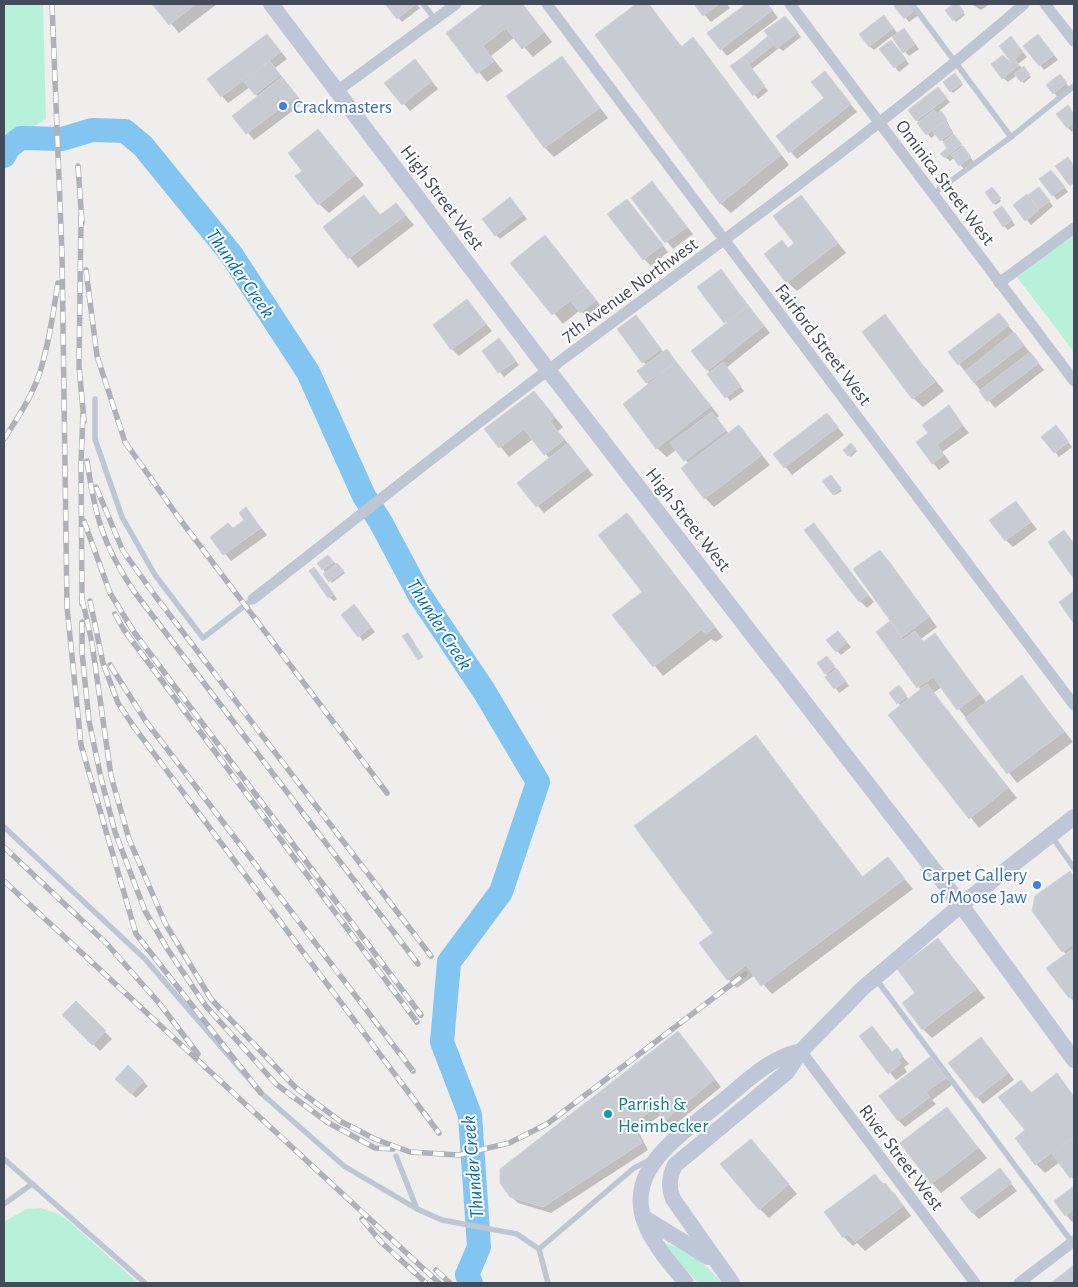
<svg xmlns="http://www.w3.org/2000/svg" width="1078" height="1287" font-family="'Alegreya Sans',sans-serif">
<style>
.green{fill:#b8f1d9}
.shadow{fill:#0003}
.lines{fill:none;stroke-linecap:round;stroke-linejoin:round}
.river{stroke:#82c5f1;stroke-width:24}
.building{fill:#c9cbd3;stroke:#d1d1d9}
.lane{stroke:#bfc6d3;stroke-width:5.5}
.street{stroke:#bfc6d3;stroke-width:11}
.secondary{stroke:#bec6d8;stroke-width:16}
.rail-casing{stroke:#afb1b8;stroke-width:5.5}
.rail{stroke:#fff;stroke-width:4;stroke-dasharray:11;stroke-linecap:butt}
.shop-dot{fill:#3f7fe0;stroke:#fff;stroke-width:2}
.culture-dot{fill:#0f9aa8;stroke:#fff;stroke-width:2}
.labels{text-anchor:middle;stroke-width:4;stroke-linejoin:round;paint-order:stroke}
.shop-label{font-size:19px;fill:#366cbe;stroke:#fff;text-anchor:start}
.street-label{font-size:19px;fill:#444c5c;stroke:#fff}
.culture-label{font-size:19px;fill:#0d838f;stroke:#fff;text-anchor:start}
.water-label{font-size:20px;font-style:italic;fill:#046baf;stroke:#fff}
</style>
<rect width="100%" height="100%" fill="#f0eded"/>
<g class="green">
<polygon points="4,4 43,4 46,119 4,144"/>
<polygon points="1074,226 1074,352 1013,272"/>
<polygon points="41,1208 61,1215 71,1223 138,1283 4,1283 4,1222 26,1209"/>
<path d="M662 1243C688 1248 705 1264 722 1283H698Z"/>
</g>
<g class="shadow">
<polygon points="154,4 217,4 179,33"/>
<polygon points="387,4 416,4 420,8 402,22"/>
<polygon points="486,4 523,4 552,42 533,57 515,37 491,56 503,71 487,82 448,33"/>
<polygon points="638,4 648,4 683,48 693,39 702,48 789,165 731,213 721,204 596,35"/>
<polygon points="695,4 727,4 730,8 711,22"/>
<polygon points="748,4 768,4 778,18 727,56 708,33"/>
<polygon points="899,4 912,4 920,14 909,22 896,6"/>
<polygon points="957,4 965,15 956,22 947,10"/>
<polygon points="971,4 990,4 981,10"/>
<polygon points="888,21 898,34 908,34 919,49 909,56 892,36 874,50 869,46"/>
<polygon points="789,22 801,37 783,51 779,48 752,69 768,91 758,99 732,66"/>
<polygon points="267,35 287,59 275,68 303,103 254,140 234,116 258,97 250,87 228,103 222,96"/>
<polygon points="1042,40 1058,60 1044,70 1025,46"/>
<polygon points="1015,42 1027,57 1018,64 1031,77 1024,83 1017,75 1008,82 1003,78 1003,56 1016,66 1000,46"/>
<polygon points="895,46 909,64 899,72 881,49"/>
<polygon points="562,58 608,118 554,157 545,148"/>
<polygon points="415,60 438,89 410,111 386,83"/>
<polygon points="825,72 857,112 797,159 778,136 826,98"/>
<polygon points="956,76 963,85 953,93 951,91"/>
<polygon points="1064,80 1070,88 1058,97 1054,93"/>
<polygon points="942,93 950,102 939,111 945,117 955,137 974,162 964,169 954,158 950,161 942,154 949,148 936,134 931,138 909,110"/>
<polygon points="1072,111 1074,114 1074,130 1072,132 1068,128"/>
<polygon points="318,130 364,185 329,213 319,204 304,171"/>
<polygon points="1056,176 1068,192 1057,200 1041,179"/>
<polygon points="652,183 693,234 673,249 632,198"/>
<polygon points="1039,188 1053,206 1031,225 1014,205"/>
<polygon points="994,190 1001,201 996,205 994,203"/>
<polygon points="801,196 846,253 797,291 787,282 782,242 789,249 796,243"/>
<polygon points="364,197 381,216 396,204 414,225 358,268 325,227"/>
<polygon points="627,200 668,252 651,266 644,259"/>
<polygon points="514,203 527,219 500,239 496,235"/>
<polygon points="1006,212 1015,225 1008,230 1004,226"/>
<polygon points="554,246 600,305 586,317 580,310 563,324 512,263"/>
<polygon points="721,270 770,333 726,368 744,391 730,401 708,370 727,324"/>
<polygon points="467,301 492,331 459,356 452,349"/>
<polygon points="999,314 1044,370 995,408 959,364"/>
<polygon points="884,316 944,391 923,407 913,398"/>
<polygon points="636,317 664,353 671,355 685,373 719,416 717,418 729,434 739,426 770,465 714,507 705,498 689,464 677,449 667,457 657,448 649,385 639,371 647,365 643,362"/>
<polygon points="499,340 519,365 504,377 484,351"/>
<polygon points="534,392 563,427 558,431 593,475 544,513 518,483 550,459 533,439 509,457 486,429"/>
<polygon points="948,407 969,433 942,452 950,462 939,470 933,463 930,434"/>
<polygon points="827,415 844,435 792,475 775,454"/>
<polygon points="1060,431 1072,447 1059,457 1055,452"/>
<polygon points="851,445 857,451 851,457 844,450"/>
<polygon points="832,478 842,491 835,495 834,494"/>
<polygon points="1015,502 1037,529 1013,547 1006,540"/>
<polygon points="246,509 267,535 231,561 211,537 233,530 246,520"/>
<polygon points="627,514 723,637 716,642 711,639 663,676 614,615 643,592"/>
<polygon points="813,524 874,602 867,608 860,601"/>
<polygon points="1064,532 1074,542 1074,576 1050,543"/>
<polygon points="880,552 889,561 937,627 921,639 925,642 935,635 987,703 1022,677 1073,742 1017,783 942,687 933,693 1017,798 979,828 890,715 901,706 890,693 901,688 909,700 921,690 878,632 890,623 900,633"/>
<polygon points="330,558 345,573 332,583 319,563"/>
<polygon points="318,573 337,599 334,601 329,597"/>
<polygon points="358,610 375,632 363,641 342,615"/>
<polygon points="842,637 851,647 841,655 837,651"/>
<polygon points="829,659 849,686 839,693 819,663"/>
<polygon points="756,737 863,877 888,859 913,889 772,994 755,975 737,988 728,979 715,933"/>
<polygon points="1070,872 1074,877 1074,1002 1070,997 1067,955 1063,951"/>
<polygon points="938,939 985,998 932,1038 923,1029 917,993"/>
<polygon points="76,1003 112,1039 100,1051 64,1015"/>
<polygon points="872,1027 893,1053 897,1050 909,1064 904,1067 907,1072 896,1080 861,1036"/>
<polygon points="678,1033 721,1087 672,1127 661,1115 638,1131 648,1150 551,1213 518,1203 511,1196"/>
<polygon points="988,1046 1014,1080 983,1104 977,1097"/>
<polygon points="930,1059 952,1085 932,1100 936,1104 905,1127 899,1121"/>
<polygon points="128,1067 148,1086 136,1098 116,1079"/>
<polygon points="1057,1075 1074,1096 1074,1180 1060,1162 1045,1173 1036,1164 1027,1130 1021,1081 1032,1093"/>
<polygon points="947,1109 987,1158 941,1193 932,1183"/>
<polygon points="760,1150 797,1194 769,1218 760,1209"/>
<polygon points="1000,1170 1017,1191 979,1219 973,1213"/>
<polygon points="875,1176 895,1194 911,1216 865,1251 857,1243 853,1246 844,1237"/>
<polygon points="1074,1188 1074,1221 1072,1222 1056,1202"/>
</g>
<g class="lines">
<polyline class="river" points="4,156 9,147 21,138 62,139 92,130 125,131 143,146 231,254 308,372 364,496 380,521 419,594 484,691 538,782 501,892 449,962 442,1042 470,1115 479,1247 467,1275 471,1283"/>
</g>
<g class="building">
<polygon points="152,4 196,4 169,25"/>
<polygon points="385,4 416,4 397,19"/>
<polygon points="484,4 522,4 544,32 522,49 506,28 483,46 494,61 477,74 446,33"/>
<polygon points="636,4 649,4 681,47 693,37 781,155 720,204 595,35"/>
<polygon points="694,4 719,4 703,16"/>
<polygon points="746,4 767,4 773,10 720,50 707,33"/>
<polygon points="897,4 912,4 916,9 904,19 894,6"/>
<polygon points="954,4 958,4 964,12 953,21 945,10"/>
<polygon points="884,15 893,28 869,47 859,34"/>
<polygon points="785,16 798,32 777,48 764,31"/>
<polygon points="904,28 915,44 903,53 892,37"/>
<polygon points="267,34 281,52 221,97 207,79"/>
<polygon points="1038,34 1054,55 1039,66 1023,46"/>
<polygon points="768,36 775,44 749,64 743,57"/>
<polygon points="1011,36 1023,52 1011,62 999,46"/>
<polygon points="891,40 906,59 894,68 879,49"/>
<polygon points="1003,55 1010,63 1015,59 1019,65 1002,79 991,64"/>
<polygon points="562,56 600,108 544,148 506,96"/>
<polygon points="743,57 765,86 753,96 730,66"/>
<polygon points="415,59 432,81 402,105 384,83"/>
<polygon points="270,61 280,75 255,95 244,82"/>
<polygon points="1024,66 1030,75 1021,82 1014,74"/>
<polygon points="825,71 851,104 789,153 776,136 824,98 811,82"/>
<polygon points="955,73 962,83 950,92 943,82"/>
<polygon points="1060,74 1067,83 1053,94 1046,85"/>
<polygon points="282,77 297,96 246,134 232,116"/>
<polygon points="938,87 947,98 916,121 908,110"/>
<polygon points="1068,105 1074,114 1074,123 1067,128 1056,114"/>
<polygon points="934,110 937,114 941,111 947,119 926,135 917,123"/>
<polygon points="945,121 953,132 940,141 932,130"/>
<polygon points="318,129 355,175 318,205 295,176 302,171 288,153"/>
<polygon points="953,134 962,144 945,158 940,154 947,148 943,142"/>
<polygon points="963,146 971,157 959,166 951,155"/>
<polygon points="1068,157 1074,166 1074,183 1070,186 1055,166"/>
<polygon points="1051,170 1065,187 1052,196 1039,179"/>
<polygon points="652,181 687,227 665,243 631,198"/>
<polygon points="992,187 1001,198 993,204 985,192"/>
<polygon points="1039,187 1050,201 1039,209 1028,195"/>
<polygon points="1027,194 1039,210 1025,221 1013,205"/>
<polygon points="364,195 380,215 396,203 406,215 348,259 323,227"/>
<polygon points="801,195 838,243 786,283 764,254 782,240 788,248 794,243 773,216"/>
<polygon points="510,197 523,214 495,236 482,219"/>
<polygon points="627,199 663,245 643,260 607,214"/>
<polygon points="1002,206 1012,220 1003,227 993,212"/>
<polygon points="545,235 586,288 552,315 510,263"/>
<polygon points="721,269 748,306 724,323 697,287"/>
<polygon points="586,288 596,300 580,313 570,300"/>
<polygon points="467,299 486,324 451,350 433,325"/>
<polygon points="748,306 764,326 707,371 691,351"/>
<polygon points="999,313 1009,325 958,365 948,352"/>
<polygon points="885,314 935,382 912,399 862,332"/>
<polygon points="636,315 661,349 642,363 617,329"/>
<polygon points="1014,332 1024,345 974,383 965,371"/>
<polygon points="499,338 516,361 498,373 482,351"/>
<polygon points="667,349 676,362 646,383 637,371"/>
<polygon points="1030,352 1039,363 987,402 979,391"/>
<polygon points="676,362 711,406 656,449 623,404"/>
<polygon points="723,362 741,386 725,398 707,374"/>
<polygon points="534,391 555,417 550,421 564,440 544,455 524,429 499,448 484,429"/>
<polygon points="949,405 963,425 937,445 944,455 932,464 916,442 928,433 922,425"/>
<polygon points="712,412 726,430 684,461 670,443"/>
<polygon points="827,413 838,427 784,468 773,454"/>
<polygon points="739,425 762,455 704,499 681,468"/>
<polygon points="1056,425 1069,442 1054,453 1041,437"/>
<polygon points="568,443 587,468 536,507 517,483"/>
<polygon points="851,443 856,449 848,456 843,450"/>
<polygon points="831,475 841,488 833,495 822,481"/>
<polygon points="1016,501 1031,522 1005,541 989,520"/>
<polygon points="246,507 261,528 223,555 210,537 228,523 233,528 244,520 239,513"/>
<polygon points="627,513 715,627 706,634 701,630 653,667 612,615 642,592 598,535"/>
<polygon points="814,523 868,595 859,602 804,530"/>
<polygon points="1064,530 1074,544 1074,579 1048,542"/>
<polygon points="880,550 929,617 902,637 853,569"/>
<polygon points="328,555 334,562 322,570 317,563"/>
<polygon points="337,563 344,571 329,582 323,574"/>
<polygon points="314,567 334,594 328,598 309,571"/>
<polygon points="1074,591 1074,624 1059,602"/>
<polygon points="354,604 371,627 358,637 341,615"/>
<polygon points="890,621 903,640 915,631 923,642 935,633 979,694 957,710 933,677 917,688 876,632"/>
<polygon points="838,631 847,642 836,652 826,640"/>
<polygon points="408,633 423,657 418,660 402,636"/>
<polygon points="827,656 835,667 825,674 817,663"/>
<polygon points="837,669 846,681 834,689 825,677"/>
<polygon points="1022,675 1064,732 1007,774 965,718"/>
<polygon points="927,684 1008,788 969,819 888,715"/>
<polygon points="899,685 907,696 897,704 889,693"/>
<polygon points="756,735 862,877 888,857 905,879 761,986 746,965 727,980 699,943 713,933 634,826"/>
<polygon points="1070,871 1074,877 1074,943 1062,952 1032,911 1035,896"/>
<polygon points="938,938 976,989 922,1030 902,1003 915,993 897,969"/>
<polygon points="1074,948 1074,994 1069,998 1046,968"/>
<polygon points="76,1001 106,1031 92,1045 62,1015"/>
<polygon points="872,1026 892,1052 897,1048 903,1056 898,1060 901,1064 888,1074 859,1036"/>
<polygon points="678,1031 715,1079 664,1121 655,1108 632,1124 642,1143 543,1207 510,1197 500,1183 500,1169"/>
<polygon points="981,1037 1008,1073 976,1098 948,1063"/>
<polygon points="930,1057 946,1078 926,1092 930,1097 898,1121 879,1096"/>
<polygon points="128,1065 144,1081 131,1094 115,1079"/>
<polygon points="1057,1073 1074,1097 1074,1136 1035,1165 1015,1138 1025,1130 998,1097 1021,1080 1031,1093"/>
<polygon points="947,1107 978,1148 931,1184 900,1143"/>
<polygon points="1074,1137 1074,1175 1070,1178 1052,1154"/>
<polygon points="751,1139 789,1184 759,1210 720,1164"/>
<polygon points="1000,1168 1012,1183 972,1213 960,1198"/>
<polygon points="875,1174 883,1185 885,1183 903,1206 855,1242 848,1234 843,1238 824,1212"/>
<polygon points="1074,1186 1074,1209 1065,1216 1054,1201"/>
<polygon points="1074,1265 1074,1283 1051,1283"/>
</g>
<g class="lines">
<g class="lane">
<polyline points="423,4 435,19"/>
<polyline points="912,4 1011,137 1074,86"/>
<polyline points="933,194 1011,137"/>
<polyline points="95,399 95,439 122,517 155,575 203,638 253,599"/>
<polyline points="4,827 145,959 261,1093 344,1166 417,1209 442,1220 517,1234 539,1249 548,1283"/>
<polyline points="1052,837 1074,868"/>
<polyline points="876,979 1072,1242"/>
<polyline points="396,1156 417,1209"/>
<polyline points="4,1159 145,1283"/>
<polyline points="4,1204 32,1184"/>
<polyline points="539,1249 634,1168 650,1160"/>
</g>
<g class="street">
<polyline points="547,4 1074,705"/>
<polyline points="790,4 1074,381"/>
<polyline points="1045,4 1074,41"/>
<polyline points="337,91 456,4"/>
<polyline points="999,283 1074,228"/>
<path d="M253 599C352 522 450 443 551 368 710 249 874 134 1024 4"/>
<polyline points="801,1051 975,1283"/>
<polyline points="1019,1283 1074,1241"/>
</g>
<g class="secondary">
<polyline points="271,4 548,370 961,905 1074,1060"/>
<polyline points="643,1217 708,1257"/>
<path d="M686 1283C677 1271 666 1260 658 1247 610 1179 671 1142 719 1104 745 1083 768 1058 801 1051"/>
<path d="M732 1283 673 1199C668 1187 669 1177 675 1165L787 1072 801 1051 863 988 961 905 1074 817"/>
</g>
<g class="rail-casing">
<g id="rail">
<polyline points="52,4 62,254 67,607 81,745 136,934 261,1093"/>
<polyline points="78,166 82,223"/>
<polyline points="81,216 79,366 84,421"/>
<polyline points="86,270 97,356 125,442 179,518 387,793"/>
<path d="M4 439C17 419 31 398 39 375 49 345 53 313 58 283"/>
<path d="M87 461C95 515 102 543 133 590L418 964"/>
<polyline points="96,487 123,551 156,597 431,956"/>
<polyline points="84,521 110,593 134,632 421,1015"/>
<polyline points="82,598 92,643 111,776 129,839 165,923 211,999 296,1088 340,1121 375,1139 410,1152 459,1155 509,1143 547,1124 745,974"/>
<polyline points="90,601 103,663 118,703 134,727 439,1133"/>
<polyline points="82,604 81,462 83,414"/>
<polyline points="115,614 124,630 417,1022"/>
<polyline points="82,622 82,652 89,721 101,778 115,832 145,911 168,950 205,1005 276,1084 327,1122 375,1148 393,1149"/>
<polyline points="110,665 145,720 413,1071"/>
<polyline points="4,847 107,944 159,1003 198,1054"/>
<polyline points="4,881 439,1283"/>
<polyline points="362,1219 381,1242 426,1283"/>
<polyline points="436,1270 450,1283"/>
</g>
</g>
<use href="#rail" class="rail"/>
</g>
<g class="shop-dot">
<circle cx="283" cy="106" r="5"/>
<circle cx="1037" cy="885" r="5"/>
</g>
<circle class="culture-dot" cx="608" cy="1114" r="5"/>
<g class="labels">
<g class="shop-label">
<text x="293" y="113">Crackmasters</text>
<text x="1027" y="881" text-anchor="end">Carpet Gallery<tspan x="1027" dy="22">of Moose Jaw</tspan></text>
</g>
<g class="street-label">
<text transform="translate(946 182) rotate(53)" y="7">Ominica Street West</text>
<text transform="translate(443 197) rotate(53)" y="7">High Street West</text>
<text transform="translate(629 289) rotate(-36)" y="7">7th Avenue Northwest</text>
<text transform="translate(824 344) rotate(53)" y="7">Fairford Street West</text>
<text transform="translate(689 519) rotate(52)" y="7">High Street West</text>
<text transform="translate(902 1157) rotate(53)" y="7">River Street West</text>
</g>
<g class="culture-label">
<text x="618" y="1110">Parrish &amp;<tspan x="618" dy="22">Heimbecker</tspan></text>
</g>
<g class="water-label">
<text transform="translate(241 273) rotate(55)" y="7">Thunder Creek</text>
<text transform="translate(440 624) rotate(57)" y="7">Thunder Creek</text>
<text transform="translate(472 1167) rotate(-95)" y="7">Thunder Creek</text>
</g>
</g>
<rect width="1078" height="1287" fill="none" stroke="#444c5c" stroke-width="10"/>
</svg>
